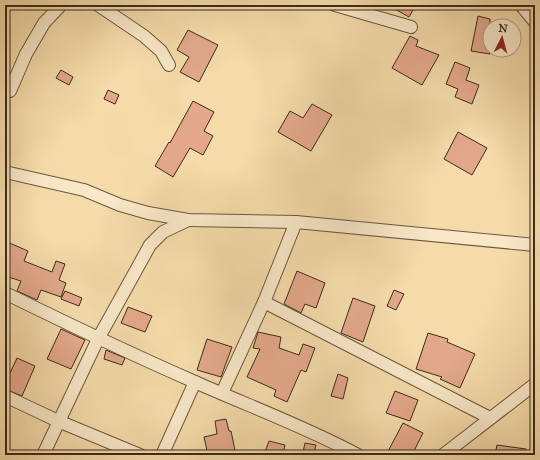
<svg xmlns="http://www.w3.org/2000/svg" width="540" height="460" font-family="'IM FELL Great Primer',serif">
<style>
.building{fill:#e3a88b;stroke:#3d2b1c}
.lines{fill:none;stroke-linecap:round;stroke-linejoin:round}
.street-casing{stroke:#6b5740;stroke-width:14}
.street{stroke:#f8e8c8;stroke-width:12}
</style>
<rect width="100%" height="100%" fill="#f5dbaa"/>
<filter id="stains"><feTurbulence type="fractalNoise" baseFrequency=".005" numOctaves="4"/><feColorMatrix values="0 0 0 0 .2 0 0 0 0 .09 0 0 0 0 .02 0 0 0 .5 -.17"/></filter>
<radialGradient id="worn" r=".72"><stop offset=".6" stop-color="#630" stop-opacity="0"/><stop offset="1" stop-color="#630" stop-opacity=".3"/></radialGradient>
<g class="building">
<polygon points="388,5 416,5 409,17"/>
<polygon points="478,16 490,19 490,54 471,51"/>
<polygon points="188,30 218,45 199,82 180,72 189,57 177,50"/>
<polygon points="410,36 418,40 416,46 439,55 422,85 392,68"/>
<polygon points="455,62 470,68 466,80 479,85 472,104 455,97 458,89 446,84"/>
<polygon points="61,70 73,77 69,85 56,78"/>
<polygon points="108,90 119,95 115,104 104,99"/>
<polygon points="193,101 214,112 204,131 213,136 203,155 190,148 173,177 155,166 169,142 170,143"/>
<polygon points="312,104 332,115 311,151 278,132 290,111 303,118"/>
<polygon points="458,132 487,148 472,175 444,159"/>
<polygon points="5,241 28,251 24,261 52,272 56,261 65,264 59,280 66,283 61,297 41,290 37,300 17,291 21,281 5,276"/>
<polygon points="297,271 325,283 316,308 305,304 301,313 284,304"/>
<polygon points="394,290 404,294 396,310 387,306"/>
<polygon points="65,291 82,298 79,306 61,299"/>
<polygon points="353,298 375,306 363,342 341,333"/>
<polygon points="128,307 152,316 145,332 121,323"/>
<polygon points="61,329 85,340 71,369 47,359"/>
<polygon points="258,332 281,337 279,348 299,355 303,344 315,348 306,372 301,370 287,402 274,396 276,390 247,377 260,349 253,348"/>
<polygon points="428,333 448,339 447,342 475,354 460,388 440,379 442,377 416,369"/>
<polygon points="207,339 232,347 221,377 197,370"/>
<polygon points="106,350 125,358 122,365 104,359"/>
<polygon points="17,358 35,366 22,396 5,389 5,384"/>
<polygon points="338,374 348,378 343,399 331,396"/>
<polygon points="395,391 418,400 410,421 386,413"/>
<polygon points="226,419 229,431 231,431 236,455 208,455 204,437 217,434 215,421"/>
<polygon points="403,423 423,433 412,455 386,455"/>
<polygon points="269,441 285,445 283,455 264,455"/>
<polygon points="305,443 316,445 314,454 303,452"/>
<polygon points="497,445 526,449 525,455 495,455"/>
</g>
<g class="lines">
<g class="street-casing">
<g id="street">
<polyline points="98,5 144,36 161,51 169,65"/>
<polyline points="335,5 411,27"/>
<polyline points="521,5 535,22"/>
<polyline points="10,91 26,54 44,23 61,5"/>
<polyline points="5,172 84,190 120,205 148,213 188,220 296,222 535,245"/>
<path d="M5 293C68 324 131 354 195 382 249 406 306 427 358 455"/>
<polyline points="264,302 490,418"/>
<polyline points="222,393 264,302 296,222"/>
<polyline points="5,396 58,421 140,455"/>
<polyline points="43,455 98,339 150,245 163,232 188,220"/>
<polyline points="162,455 195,382"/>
<polyline points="443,455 535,384"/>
</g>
</g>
<use href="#street" class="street"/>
</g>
<rect width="540" height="460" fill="none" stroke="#f5dbaa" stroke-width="20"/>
<rect x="6" y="6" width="528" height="448" fill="none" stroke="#3d2b1c" stroke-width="2"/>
<rect x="10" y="10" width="520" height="440" fill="none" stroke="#3d2b1c"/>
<g transform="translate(502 38) rotate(6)"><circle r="19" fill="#f8e8c8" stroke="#ad9c83"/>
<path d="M0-3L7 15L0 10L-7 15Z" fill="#8f2418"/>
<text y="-6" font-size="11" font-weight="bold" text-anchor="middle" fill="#3d2b1c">N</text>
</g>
<rect width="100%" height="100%" filter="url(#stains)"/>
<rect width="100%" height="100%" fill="url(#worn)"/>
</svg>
